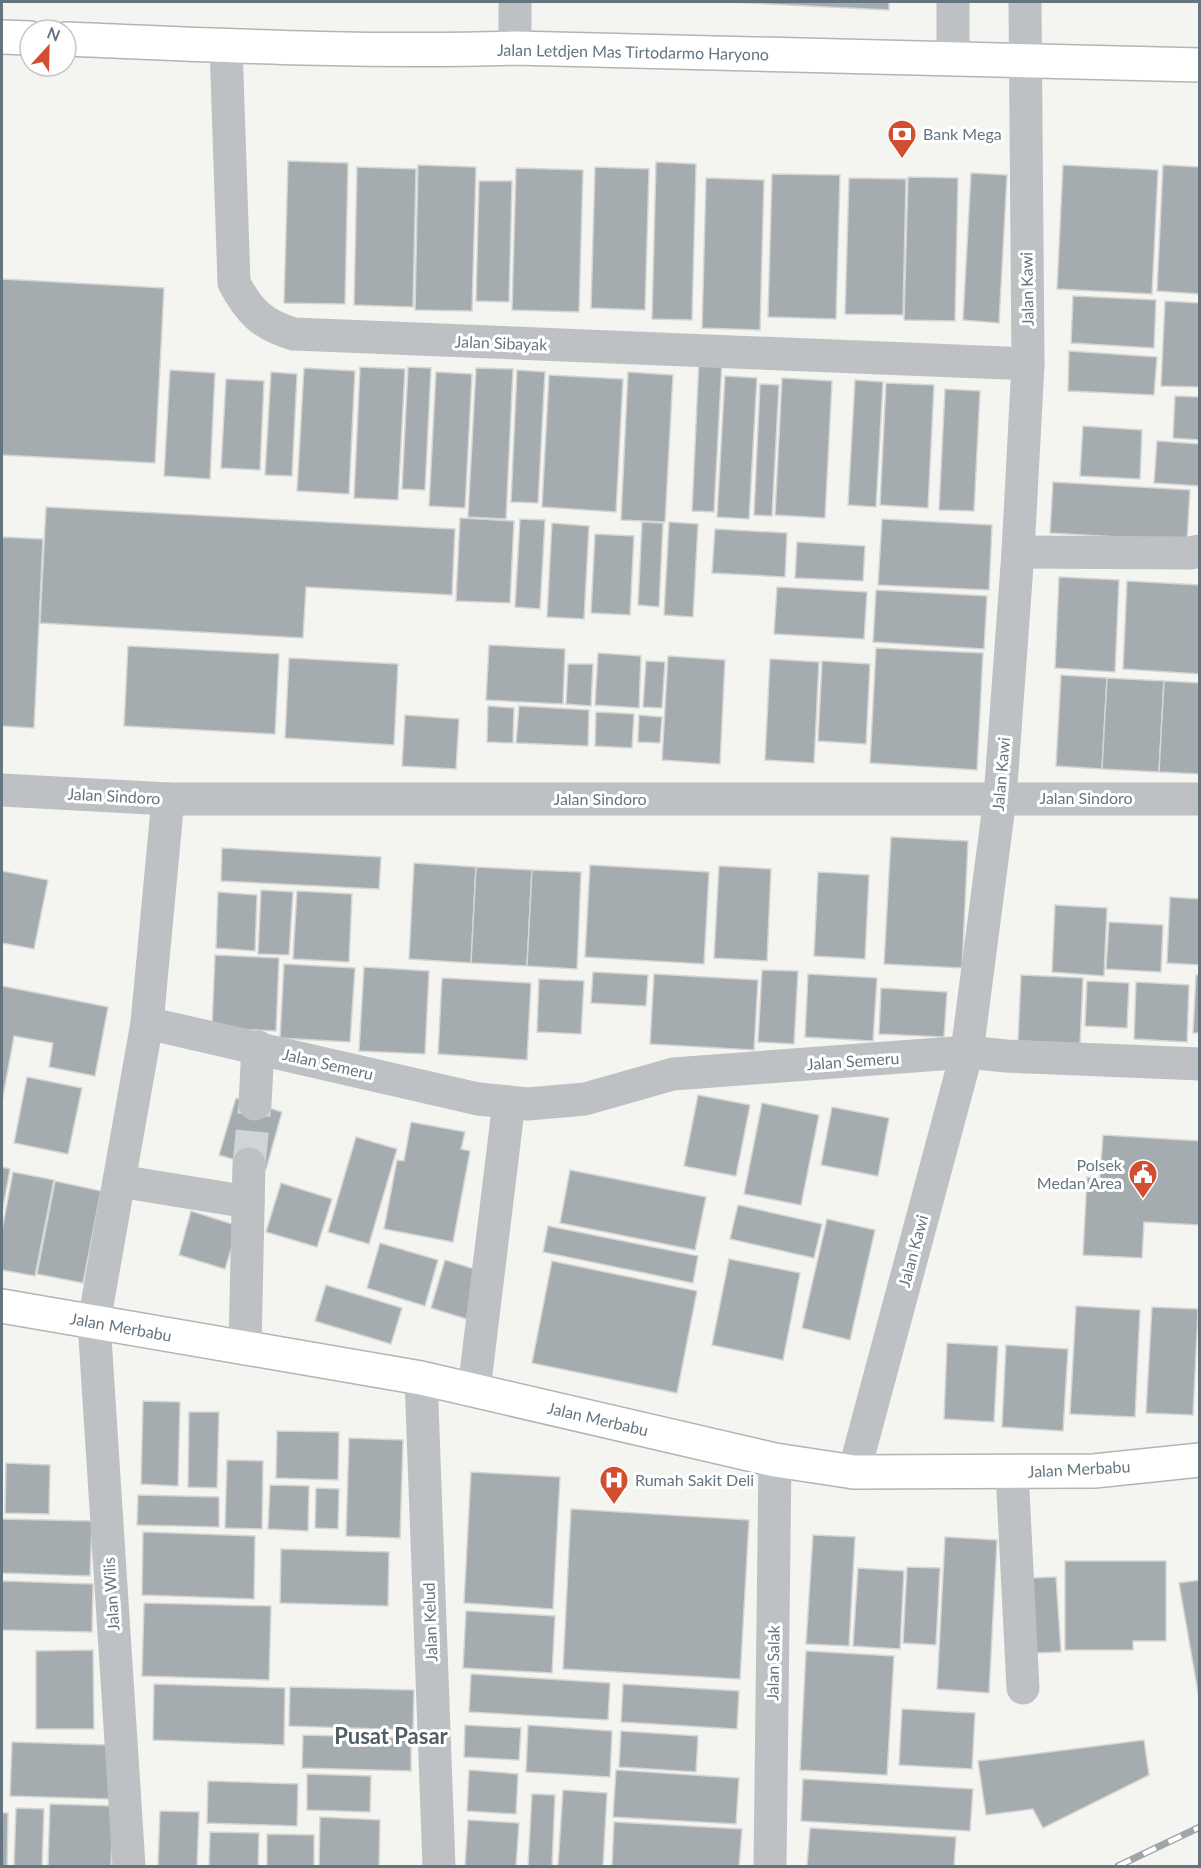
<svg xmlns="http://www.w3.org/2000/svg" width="1201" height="1868" font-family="Lato,sans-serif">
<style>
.building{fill:#a4acb0;stroke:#d5d5d3;stroke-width:1.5}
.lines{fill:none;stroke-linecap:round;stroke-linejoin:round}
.minor-tunnel{stroke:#d0d4d4;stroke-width:33;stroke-dasharray:33 16;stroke-linecap:butt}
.major-casing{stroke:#b1b5b8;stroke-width:36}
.minor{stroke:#bdc1c4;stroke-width:33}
.major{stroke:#fff;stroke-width:33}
.rail-casing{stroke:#9fa5a9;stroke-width:7}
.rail{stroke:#fff;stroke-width:4.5;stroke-dasharray:14;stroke-linecap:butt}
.labels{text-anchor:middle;stroke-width:6;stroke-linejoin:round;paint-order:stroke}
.street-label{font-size:16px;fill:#65757f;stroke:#fff}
.poi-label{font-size:16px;fill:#65757f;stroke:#fff;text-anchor:start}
.district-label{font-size:22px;font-weight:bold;fill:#525e64;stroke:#fff}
</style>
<rect width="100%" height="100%" fill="#f4f4f0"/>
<g class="building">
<polygon points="726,2 889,2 889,10"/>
<polygon points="288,161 348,163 345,304 284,303"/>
<polygon points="656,162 696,164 692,320 652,319"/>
<polygon points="418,165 476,167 472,311 415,310"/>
<polygon points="1063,165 1158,170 1152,294 1057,289"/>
<polygon points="1163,165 1200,167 1200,294 1157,291"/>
<polygon points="357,167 416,169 413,307 354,305"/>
<polygon points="595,167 649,169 645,310 591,308"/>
<polygon points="516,168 583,170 579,312 512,310"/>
<polygon points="971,173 1007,175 999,323 963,320"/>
<polygon points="772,174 840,175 836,319 768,317"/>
<polygon points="908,177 958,178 955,321 904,320"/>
<polygon points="706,178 764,180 760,330 702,328"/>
<polygon points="849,178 906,179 903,315 845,314"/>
<polygon points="479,181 512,181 509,302 476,301"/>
<polygon points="2,279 164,288 155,463 2,455"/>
<polygon points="1073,296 1156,300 1154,348 1071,343"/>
<polygon points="1165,301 1200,303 1200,387 1161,386"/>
<polygon points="1069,351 1157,357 1154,395 1068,391"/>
<polygon points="699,360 722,361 714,512 692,511"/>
<polygon points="360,367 405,369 398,500 354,498"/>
<polygon points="408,367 431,368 425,490 402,489"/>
<polygon points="304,368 355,371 349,494 297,491"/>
<polygon points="476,368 513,369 506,519 468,517"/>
<polygon points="170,370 215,373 210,479 164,476"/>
<polygon points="517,370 545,372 538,503 511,502"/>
<polygon points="271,372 297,374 292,476 265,475"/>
<polygon points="436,372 472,374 465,508 429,506"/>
<polygon points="628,372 673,375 665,522 621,520"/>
<polygon points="549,375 623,379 616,512 542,507"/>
<polygon points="725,376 757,378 749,519 717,517"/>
<polygon points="782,378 832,381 825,518 775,515"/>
<polygon points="226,379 264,381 260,470 221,468"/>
<polygon points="855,380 883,382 876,507 848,505"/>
<polygon points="886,383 934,385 928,508 880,505"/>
<polygon points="760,384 779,385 772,516 754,515"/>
<polygon points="945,389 980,391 974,511 939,510"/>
<polygon points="1175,396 1200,397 1200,440 1173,438"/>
<polygon points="1083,426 1142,430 1140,479 1080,476"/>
<polygon points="1157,441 1200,444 1200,486 1154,483"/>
<polygon points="1053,482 1190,490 1187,541 1050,533"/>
<polygon points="46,507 455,529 452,595 306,587 303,638 40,623"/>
<polygon points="460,518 514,521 510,603 456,601"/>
<polygon points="520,519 545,520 540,609 515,607"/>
<polygon points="882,519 992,525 989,590 878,585"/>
<polygon points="642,522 663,523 659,607 638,605"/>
<polygon points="669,522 698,524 693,617 664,615"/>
<polygon points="552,523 589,526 584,619 547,617"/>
<polygon points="715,529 787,533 785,577 712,573"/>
<polygon points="595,534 634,536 630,615 591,613"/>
<polygon points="2,537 43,539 34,728 2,726"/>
<polygon points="797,542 865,546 863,581 795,578"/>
<polygon points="1059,577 1119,580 1115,672 1055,668"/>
<polygon points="1127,581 1200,585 1200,674 1123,669"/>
<polygon points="777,587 867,592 864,639 774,634"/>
<polygon points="876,590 987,596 984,649 873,642"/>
<polygon points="489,645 565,649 563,704 486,700"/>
<polygon points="128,646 279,654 275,734 124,726"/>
<polygon points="876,648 983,653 977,770 870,763"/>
<polygon points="598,653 641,656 639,708 595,705"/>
<polygon points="668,656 725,660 720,764 662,760"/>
<polygon points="289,658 398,664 394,745 285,738"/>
<polygon points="770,659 819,662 814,763 765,760"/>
<polygon points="646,661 665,662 662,708 643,707"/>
<polygon points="822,661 870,664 866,744 818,741"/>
<polygon points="568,664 593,664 591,706 566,704"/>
<polygon points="1061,675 1107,678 1102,769 1056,766"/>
<polygon points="1107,678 1164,681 1159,772 1102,769"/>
<polygon points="1164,681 1200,683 1200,774 1159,772"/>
<polygon points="488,706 514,708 513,743 487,742"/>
<polygon points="519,706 589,710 588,746 516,743"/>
<polygon points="596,712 634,714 632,748 595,746"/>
<polygon points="405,715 459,719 456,769 402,766"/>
<polygon points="639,715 662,717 660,743 638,742"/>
<polygon points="891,837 968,841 962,968 884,964"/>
<polygon points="222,848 381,857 379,889 221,881"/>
<polygon points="414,863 476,867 471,963 409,959"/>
<polygon points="590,865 709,872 704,964 585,957"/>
<polygon points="719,866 771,869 767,961 714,958"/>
<polygon points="476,867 532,870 527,966 471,963"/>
<polygon points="532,870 581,872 577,969 527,966"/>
<polygon points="2,871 48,880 34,949 2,943"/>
<polygon points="818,872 869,875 865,959 814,956"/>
<polygon points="261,890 293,892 289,955 258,954"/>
<polygon points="297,891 352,894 349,962 293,959"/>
<polygon points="218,892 257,895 255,951 216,948"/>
<polygon points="1170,897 1200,899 1200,965 1167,963"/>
<polygon points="1055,905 1107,908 1104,976 1052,972"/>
<polygon points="1109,922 1163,925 1161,972 1106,969"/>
<polygon points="215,955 279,958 276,1031 212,1028"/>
<polygon points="284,964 355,968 350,1042 280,1038"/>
<polygon points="364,967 429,971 425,1054 359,1051"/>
<polygon points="762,970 798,971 794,1044 758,1042"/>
<polygon points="593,972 648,975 646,1006 591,1003"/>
<polygon points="654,974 758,980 754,1050 650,1044"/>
<polygon points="808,974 877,978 873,1041 805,1037"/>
<polygon points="1021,975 1083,978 1080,1044 1018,1041"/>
<polygon points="1196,975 1200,975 1200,1033 1193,1033"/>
<polygon points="442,978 531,983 527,1060 438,1054"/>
<polygon points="539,979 584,981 581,1034 537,1032"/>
<polygon points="1087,981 1129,983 1127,1028 1085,1026"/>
<polygon points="1136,982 1189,985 1187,1042 1134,1039"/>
<polygon points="2,986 108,1007 95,1076 49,1067 53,1043 14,1036 2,1102"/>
<polygon points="881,988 947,992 944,1037 879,1034"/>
<polygon points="27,1077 82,1088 68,1154 14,1143"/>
<polygon points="698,1095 750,1105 736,1176 684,1166"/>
<polygon points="236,1098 282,1112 266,1169 219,1155"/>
<polygon points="762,1103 819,1115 801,1205 744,1194"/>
<polygon points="832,1107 889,1118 878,1176 821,1165"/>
<polygon points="411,1122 465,1132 461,1149 470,1151 453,1242 384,1229 397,1160 404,1161"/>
<polygon points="1103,1135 1200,1141 1200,1225 1144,1222 1142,1258 1083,1255 1087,1177 1100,1178"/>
<polygon points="356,1137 397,1149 369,1244 328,1232"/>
<polygon points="2,1167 10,1169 2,1213"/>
<polygon points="570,1170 706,1197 695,1250 560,1223"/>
<polygon points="13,1172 54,1180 35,1276 2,1270 2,1230"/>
<polygon points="55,1181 101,1191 83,1283 37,1274"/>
<polygon points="281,1183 332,1199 317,1247 266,1232"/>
<polygon points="738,1205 822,1224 814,1258 730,1239"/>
<polygon points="191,1211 238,1226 225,1269 179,1255"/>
<polygon points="827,1219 875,1230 850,1340 802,1328"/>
<polygon points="548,1226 698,1256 693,1283 543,1252"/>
<polygon points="380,1243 438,1260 425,1306 367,1288"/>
<polygon points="729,1259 800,1273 783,1360 712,1345"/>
<polygon points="445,1260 484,1272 470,1320 431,1308"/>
<polygon points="552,1261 697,1291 677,1393 532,1363"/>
<polygon points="326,1285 402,1308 391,1344 315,1321"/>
<polygon points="1076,1306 1140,1310 1135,1417 1070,1414"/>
<polygon points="1152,1307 1198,1309 1193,1415 1146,1413"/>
<polygon points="947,1343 998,1346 994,1422 944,1419"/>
<polygon points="1006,1345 1068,1349 1063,1431 1002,1427"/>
<polygon points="143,1401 180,1402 178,1486 141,1484"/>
<polygon points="189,1412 219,1412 217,1488 188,1487"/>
<polygon points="277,1431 339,1432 338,1480 276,1478"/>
<polygon points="349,1438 403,1440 400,1538 346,1536"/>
<polygon points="227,1460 263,1461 262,1529 225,1528"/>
<polygon points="6,1463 50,1465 49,1514 5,1513"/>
<polygon points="471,1472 560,1477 553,1609 464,1603"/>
<polygon points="270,1485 309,1486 308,1531 268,1529"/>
<polygon points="316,1488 339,1489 338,1529 315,1528"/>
<polygon points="138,1495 219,1497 219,1527 137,1525"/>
<polygon points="571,1509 749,1520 740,1679 563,1669"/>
<polygon points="2,1519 92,1521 90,1576 2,1573"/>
<polygon points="143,1532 255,1536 254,1599 142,1595"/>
<polygon points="813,1535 855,1537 849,1646 806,1644"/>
<polygon points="945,1537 997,1540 989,1693 937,1689"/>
<polygon points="281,1549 389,1552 388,1606 280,1603"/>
<polygon points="1065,1561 1166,1561 1166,1641 1133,1641 1133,1650 1065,1650"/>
<polygon points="907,1567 940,1568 936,1645 903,1643"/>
<polygon points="858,1568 904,1571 900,1649 853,1646"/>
<polygon points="1056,1577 1061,1652 1036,1653 1030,1578"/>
<polygon points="1200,1580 1200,1704 1179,1583"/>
<polygon points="2,1581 93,1584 92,1632 2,1630"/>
<polygon points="144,1603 271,1606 269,1680 142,1676"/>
<polygon points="466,1611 555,1616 552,1673 463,1668"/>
<polygon points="93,1650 94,1729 36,1729 36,1651"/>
<polygon points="806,1651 894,1656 887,1775 800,1770"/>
<polygon points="471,1674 610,1683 608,1720 469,1712"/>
<polygon points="154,1684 285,1688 284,1745 153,1740"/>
<polygon points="623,1684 739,1691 737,1729 621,1722"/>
<polygon points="290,1687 414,1690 413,1730 289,1726"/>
<polygon points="902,1709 975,1713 972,1769 899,1765"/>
<polygon points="465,1725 521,1728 519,1760 464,1757"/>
<polygon points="528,1725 612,1731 610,1777 526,1772"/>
<polygon points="621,1731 698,1736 696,1772 619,1767"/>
<polygon points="303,1735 411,1738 411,1771 302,1768"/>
<polygon points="1144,1740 1149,1775 1043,1828 1033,1809 986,1815 978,1761"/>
<polygon points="12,1742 110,1745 109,1799 10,1796"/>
<polygon points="469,1770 518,1774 516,1814 467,1811"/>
<polygon points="616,1770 739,1778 736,1824 613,1817"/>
<polygon points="307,1774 371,1776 370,1812 307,1810"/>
<polygon points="803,1779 973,1789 970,1831 801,1821"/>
<polygon points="208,1781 298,1784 297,1826 207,1823"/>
<polygon points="563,1790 607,1793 603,1866 558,1866"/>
<polygon points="532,1794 555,1795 552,1866 528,1866"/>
<polygon points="50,1804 113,1806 111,1866 48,1866"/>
<polygon points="16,1808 44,1809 42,1866 14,1866"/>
<polygon points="160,1811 199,1812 197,1866 158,1866"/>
<polygon points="2,1813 8,1813 7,1866 2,1866"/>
<polygon points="320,1817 380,1820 379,1866 319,1866"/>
<polygon points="468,1820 519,1823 516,1866 465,1866"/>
<polygon points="614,1822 742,1829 739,1866 612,1866"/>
<polygon points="810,1828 956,1837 954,1866 807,1866"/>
<polygon points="210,1832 259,1833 258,1866 209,1866"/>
<polygon points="267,1834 314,1835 314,1866 267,1866"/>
</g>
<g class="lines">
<polyline class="minor-tunnel" points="249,1164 255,1104"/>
<g class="major-casing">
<g id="major">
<polyline points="2,37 30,38"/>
<path d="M66 39C215 45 366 53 515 48L1200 65"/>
<polyline points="2,1306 421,1378 775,1460 854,1472 1094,1471 1200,1460"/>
</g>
</g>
<g class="minor">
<path d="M226 45 234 283C249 311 262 325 294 334L1028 364"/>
<polyline points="515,48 515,2"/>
<polyline points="953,59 953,2"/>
<polyline points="1018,552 1190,553 1200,551"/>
<polyline points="2,790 168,799 1200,799"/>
<polyline points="147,1023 478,1099 528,1104 585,1099 673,1074 967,1052 1006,1056 1200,1064"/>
<polyline points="255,1104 258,1047"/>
<polyline points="119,1181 248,1202"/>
<polyline points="245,1348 249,1164"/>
<polyline points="421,1378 439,1866"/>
<polyline points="474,1390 509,1102"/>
<polyline points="854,1472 967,1052 1000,798 1018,552 1028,364 1025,2"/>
<polyline points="1012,1472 1023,1688"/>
<polyline points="129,1866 94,1322 147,1023 168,799"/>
<polyline points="770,1866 775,1460"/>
</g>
<use href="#major" class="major"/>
<g class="rail-casing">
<polyline id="rail" points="1118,1866 1200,1827"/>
</g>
<use href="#rail" class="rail"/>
</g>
<defs>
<g id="bank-pin" transform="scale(1.5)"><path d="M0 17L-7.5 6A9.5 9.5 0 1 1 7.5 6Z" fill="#d34d31" stroke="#fff"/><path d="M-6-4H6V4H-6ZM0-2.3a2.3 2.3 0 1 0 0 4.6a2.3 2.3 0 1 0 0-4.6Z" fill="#fff"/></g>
<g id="civic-pin" transform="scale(1.5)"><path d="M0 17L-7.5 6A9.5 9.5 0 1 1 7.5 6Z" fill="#d34d31" stroke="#fff"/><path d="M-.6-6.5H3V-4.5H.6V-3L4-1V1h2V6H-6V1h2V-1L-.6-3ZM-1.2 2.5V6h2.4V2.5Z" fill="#fff"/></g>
<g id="hospital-pin" transform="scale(1.5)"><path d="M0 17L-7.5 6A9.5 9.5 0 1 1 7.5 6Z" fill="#d34d31" stroke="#fff"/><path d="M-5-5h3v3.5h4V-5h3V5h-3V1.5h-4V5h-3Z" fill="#fff"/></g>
</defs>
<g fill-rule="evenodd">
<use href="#bank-pin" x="902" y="134"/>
<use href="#civic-pin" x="1143" y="1174"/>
<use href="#hospital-pin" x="614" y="1480"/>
</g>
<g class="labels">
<g class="street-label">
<text transform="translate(633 52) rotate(1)" y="6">Jalan Letdjen Mas Tirtodarmo Haryono</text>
<text transform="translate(1027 289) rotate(-91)" y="6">Jalan Kawi</text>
<text transform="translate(501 343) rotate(2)" y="6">Jalan Sibayak</text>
<text transform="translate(1001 774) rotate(-85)" y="6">Jalan Kawi</text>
<text transform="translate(114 796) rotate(3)" y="6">Jalan Sindoro</text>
<text x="1086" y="804">Jalan Sindoro</text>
<text x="600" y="805">Jalan Sindoro</text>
<text transform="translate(853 1061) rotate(-4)" y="6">Jalan Semeru</text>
<text transform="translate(328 1064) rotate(13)" y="6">Jalan Semeru</text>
<text transform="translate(913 1251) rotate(-75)" y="6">Jalan Kawi</text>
<text transform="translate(121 1327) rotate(10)" y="6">Jalan Merbabu</text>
<text transform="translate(598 1419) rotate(13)" y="6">Jalan Merbabu</text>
<text transform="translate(1079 1469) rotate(-3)" y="6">Jalan Merbabu</text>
<text transform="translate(111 1594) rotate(-94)" y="6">Jalan Wilis</text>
<text transform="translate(430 1622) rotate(-92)" y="6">Jalan Kelud</text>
<text transform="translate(773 1663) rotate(-89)" y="6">Jalan Salak</text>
</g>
<g class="poi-label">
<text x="923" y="140">Bank Mega</text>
<text x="1122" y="1171" text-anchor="end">Polsek<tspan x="1122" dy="18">Medan Area</tspan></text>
<text x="635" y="1486">Rumah Sakit Deli</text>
</g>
<g class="district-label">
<text x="391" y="1744">Pusat Pasar</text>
</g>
</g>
<rect width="1201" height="1868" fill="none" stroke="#65757f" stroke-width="6"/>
<g transform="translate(48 48) rotate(22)"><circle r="28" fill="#ffffff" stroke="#c1c8cc" stroke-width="1.5"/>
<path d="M0-4.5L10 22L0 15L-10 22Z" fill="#d34d31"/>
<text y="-9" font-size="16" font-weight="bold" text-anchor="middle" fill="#65757f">N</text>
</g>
</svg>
